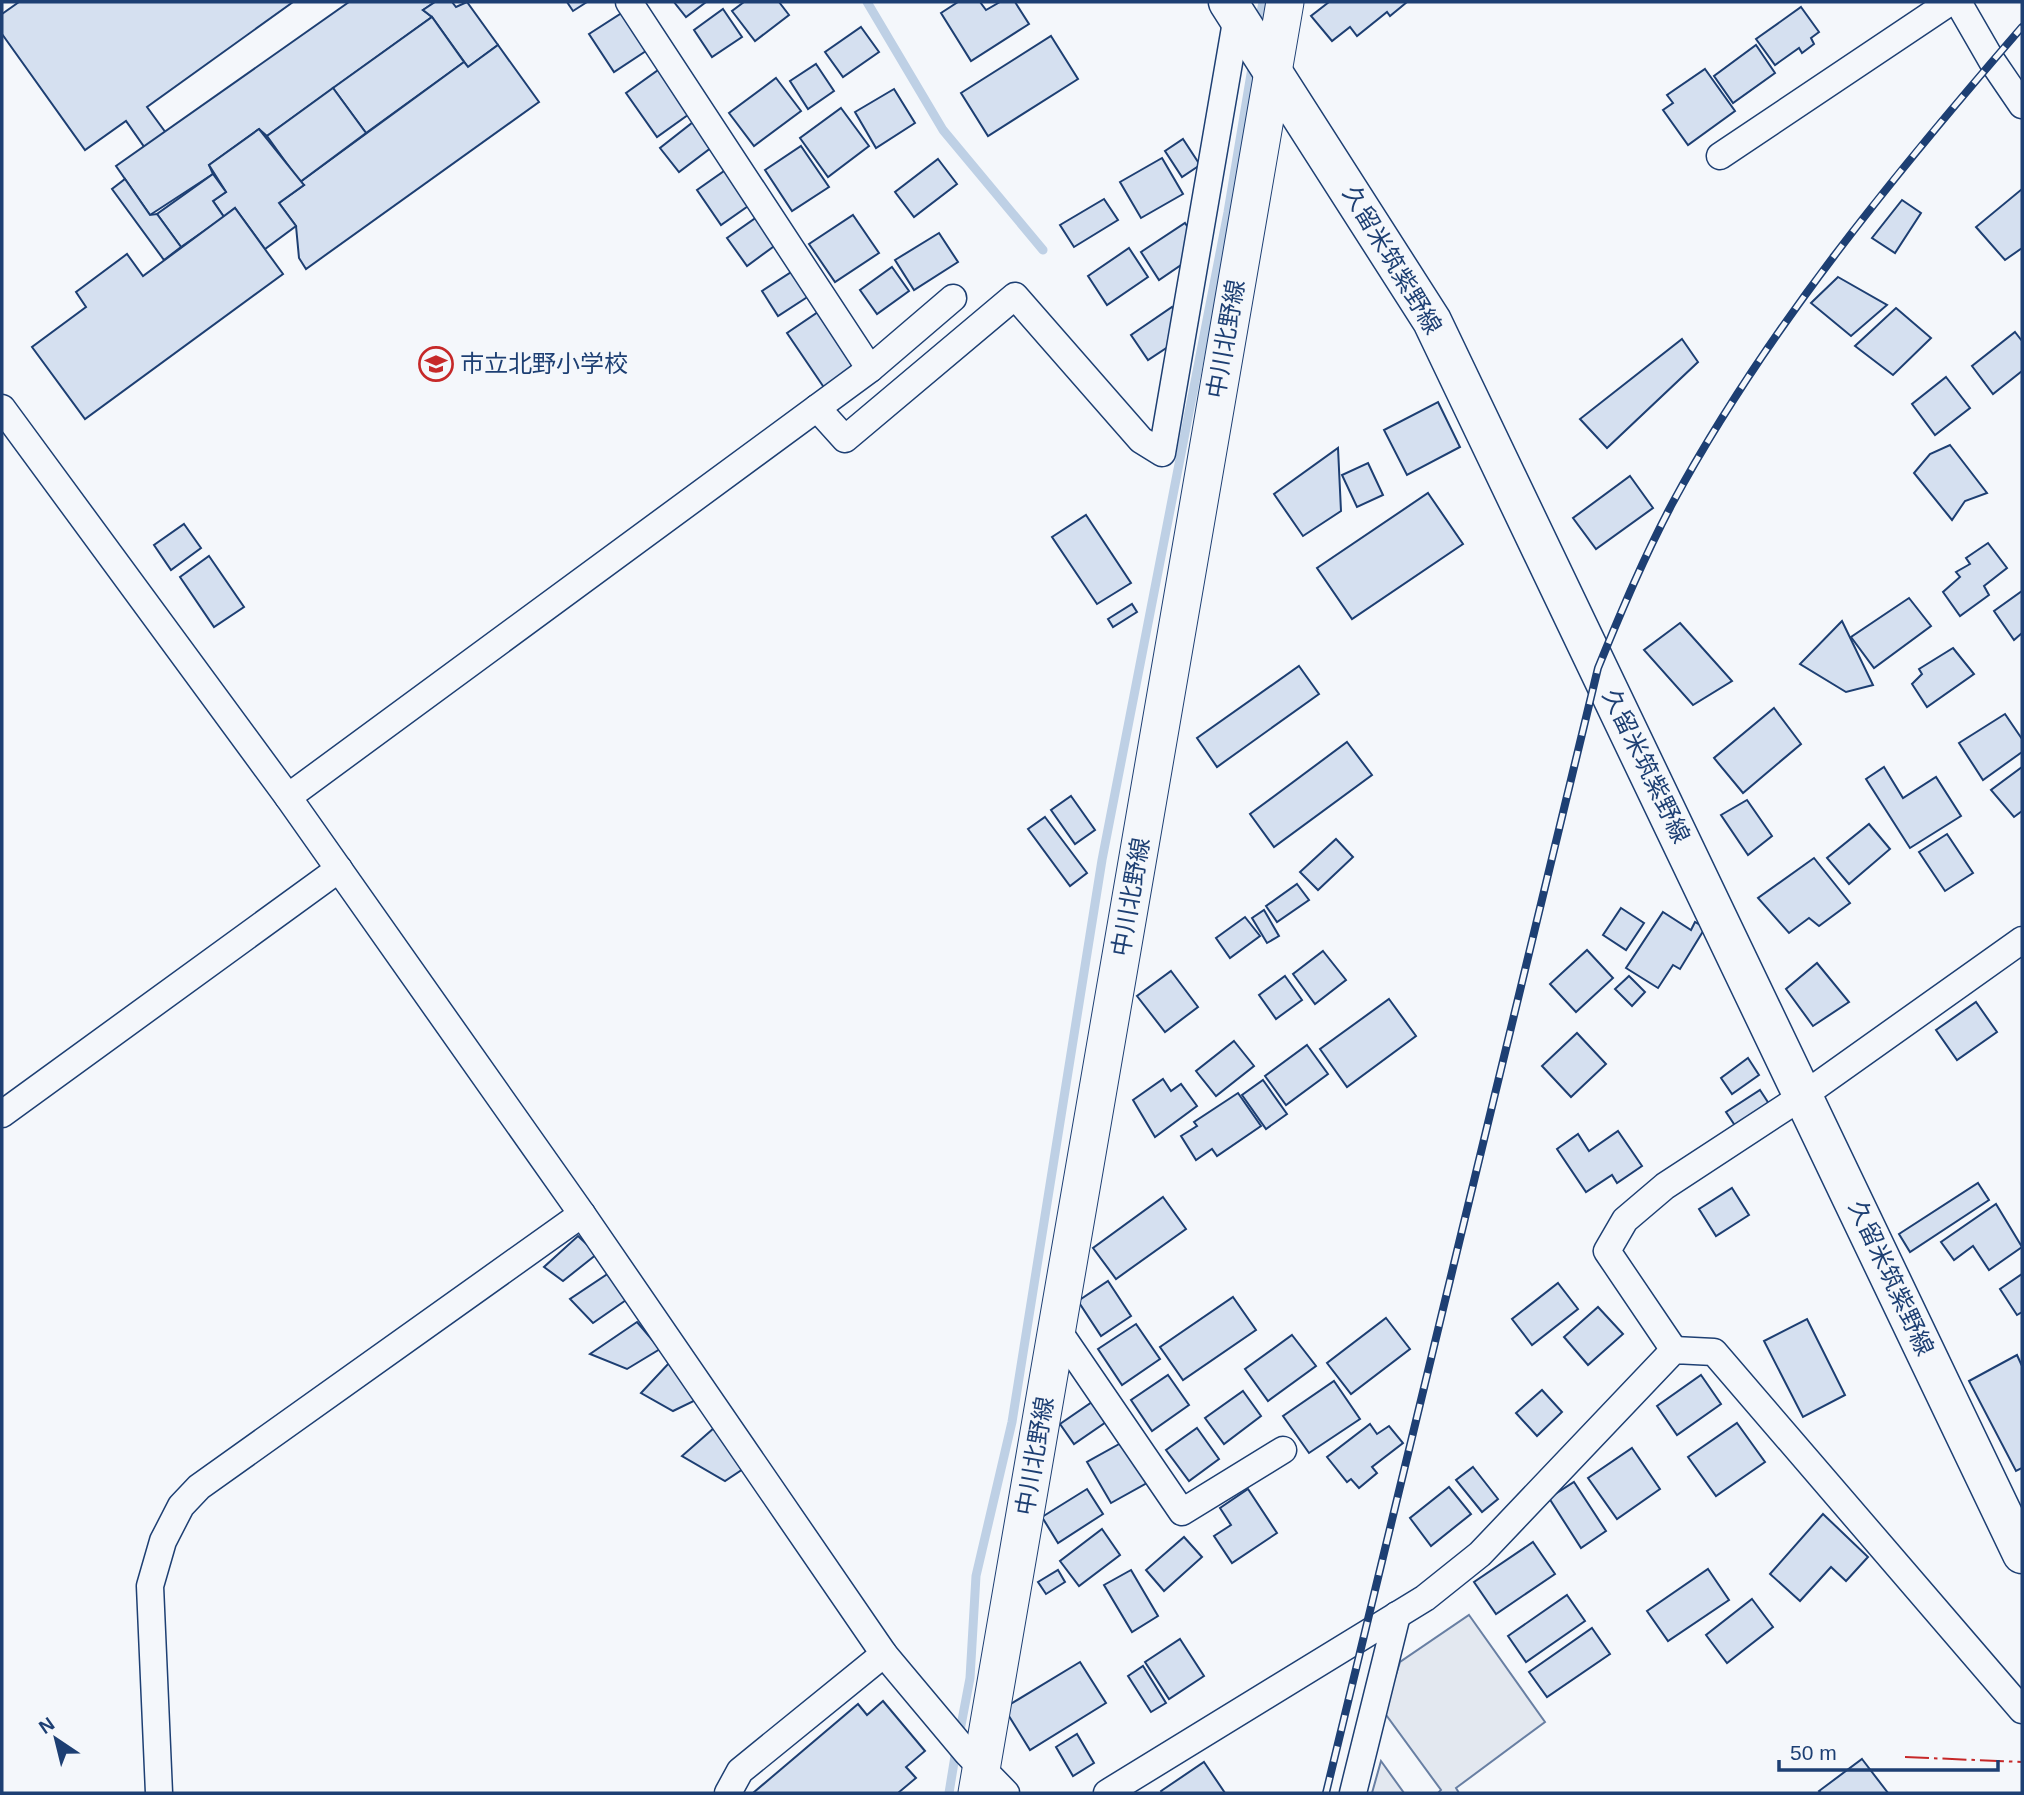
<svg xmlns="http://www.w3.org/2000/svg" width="2024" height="1795" font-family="Arial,'Noto Sans JP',sans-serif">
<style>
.parking{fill:#e3e8f0;stroke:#687fa3;stroke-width:2}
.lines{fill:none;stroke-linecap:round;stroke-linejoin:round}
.stream{stroke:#bed0e5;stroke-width:9}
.building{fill:#d5e0f0;stroke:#1d3f73;stroke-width:2}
.street-casing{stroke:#1d3f73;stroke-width:29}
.secondary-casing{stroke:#1d3f73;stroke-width:39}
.primary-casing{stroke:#1d3f73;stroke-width:41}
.street{stroke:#f4f7fb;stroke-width:26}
.secondary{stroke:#f4f7fb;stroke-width:37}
.primary{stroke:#f4f7fb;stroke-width:38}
.rail-casing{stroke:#1d3f73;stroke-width:8}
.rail{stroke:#f4f7fb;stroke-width:5;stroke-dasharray:16;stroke-linecap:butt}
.power{stroke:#c62828;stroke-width:2;stroke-dasharray:24 5 3.5 5;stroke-linecap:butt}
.labels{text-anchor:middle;stroke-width:5;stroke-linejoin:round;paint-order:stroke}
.street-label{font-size:24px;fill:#1d3f73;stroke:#f4f7fb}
.poi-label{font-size:24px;fill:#1d3f73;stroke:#f4f7fb;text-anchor:start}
</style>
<rect width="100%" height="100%" fill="#f4f7fb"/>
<g class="parking">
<polygon points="1469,1615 1545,1722 1456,1788 1459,1793 1438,1793 1441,1790 1384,1712 1400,1662"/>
<polygon points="1381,1761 1404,1793 1372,1793"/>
</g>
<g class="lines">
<g class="stream">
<polyline points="867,2 943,130 1043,250"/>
<polyline points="1258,28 1263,2"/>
<polyline points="959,1736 970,1678 976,1576 1012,1422 1102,860 1228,212 1253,62"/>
<polyline points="949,1793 956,1750"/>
</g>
</g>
<g class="building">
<polygon points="19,2 293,2 147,107 166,133 145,148 126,121 85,150 2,34 2,14"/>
<polygon points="349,2 435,2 423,10 432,17 267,136 259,129 209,165 213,174 150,215 116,166"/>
<polygon points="435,2 452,2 456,7 467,2 498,45 468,67 432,17 423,10"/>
<polygon points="567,2 587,2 573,11"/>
<polygon points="674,2 706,2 686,17"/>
<polygon points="744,2 779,2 789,15 755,41 732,11"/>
<polygon points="958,2 980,2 986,10 1000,2 1015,2 1029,24 971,61 941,13"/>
<polygon points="1329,2 1407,2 1390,16 1387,12 1357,36 1350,27 1332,41 1311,16"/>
<polygon points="1801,7 1819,32 1811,38 1814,44 1802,53 1799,48 1775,65 1756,39"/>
<polygon points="628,9 652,47 614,72 589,34"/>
<polygon points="723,9 742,37 712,57 694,30"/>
<polygon points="432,17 464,62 366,133 333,88"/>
<polygon points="861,27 879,52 843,77 825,52"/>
<polygon points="1051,36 1078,79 988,136 961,93"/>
<polygon points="498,45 539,102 306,269 299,258 296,226 279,203 304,185 300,182 464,62 468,67"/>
<polygon points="1756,45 1775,73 1733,103 1714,76"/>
<polygon points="816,64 834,91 808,109 790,81"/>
<polygon points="661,68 692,112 657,137 626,93"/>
<polygon points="1705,69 1735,111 1688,145 1663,110 1673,103 1667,95"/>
<polygon points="776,78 801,111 754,146 729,113"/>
<polygon points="333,88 366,133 300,182 267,136"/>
<polygon points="894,89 915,123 876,148 855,112"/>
<polygon points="841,108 869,146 828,177 800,138"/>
<polygon points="697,119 716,144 679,172 660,148"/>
<polygon points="259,129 304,185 279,203 296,226 265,249 235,208 224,217 213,201 226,192 209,165"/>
<polygon points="1183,139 1200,165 1182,177 1165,151"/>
<polygon points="801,146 829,187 792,211 765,170"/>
<polygon points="1162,158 1183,194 1141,218 1120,182"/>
<polygon points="938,159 957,184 914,217 895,192"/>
<polygon points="727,169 751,204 721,225 697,190"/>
<polygon points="213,174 226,192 213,201 224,217 181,247 157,214"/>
<polygon points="125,179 150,215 157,214 181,247 164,260 112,189"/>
<polygon points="2022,189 2022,248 2005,260 1976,227"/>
<polygon points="1104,199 1118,220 1074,247 1060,225"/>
<polygon points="1902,200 1921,213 1895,253 1872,238"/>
<polygon points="235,208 283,274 85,419 32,347 86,307 76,292 127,254 143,276"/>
<polygon points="853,215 879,253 835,282 809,244"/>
<polygon points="757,217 777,244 747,266 727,238"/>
<polygon points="1185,223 1203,250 1159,280 1141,252"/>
<polygon points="939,233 958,262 914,290 895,260"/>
<polygon points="1129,248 1148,277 1107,305 1088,276"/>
<polygon points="892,267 909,291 877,314 860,290"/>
<polygon points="796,269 812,294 778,316 762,291"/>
<polygon points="1838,277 1887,305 1851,336 1811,303"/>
<polygon points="1172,307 1189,333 1148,360 1131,335"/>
<polygon points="824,308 862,366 825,389 787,333"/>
<polygon points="1896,308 1931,338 1893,375 1855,346"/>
<polygon points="2015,332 2022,341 2022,371 1993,394 1972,366"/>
<polygon points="1682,339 1698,362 1607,448 1580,419"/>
<polygon points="1946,377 1970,408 1935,435 1912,404"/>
<polygon points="1438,402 1460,447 1407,475 1384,430"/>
<polygon points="1950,445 1987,493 1965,501 1952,520 1914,473 1930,454"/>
<polygon points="1338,448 1341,511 1303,536 1274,494"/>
<polygon points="1368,463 1383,495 1357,507 1342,475"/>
<polygon points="1630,476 1653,508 1596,549 1573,518"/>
<polygon points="1428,493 1463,544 1352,619 1317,568"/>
<polygon points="1086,515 1131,583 1097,604 1052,537"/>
<polygon points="184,524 201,548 171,570 154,545"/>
<polygon points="1988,543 2007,568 1984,586 1989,595 1960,616 1943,592 1960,577 1956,572 1970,564 1966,558"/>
<polygon points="209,556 244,607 214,627 180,577"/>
<polygon points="2022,591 2022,633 2014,640 1994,611"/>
<polygon points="1909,598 1931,626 1874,668 1851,637"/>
<polygon points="1132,604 1137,612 1113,627 1108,619"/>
<polygon points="1842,621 1873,685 1846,692 1800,664"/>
<polygon points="1680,623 1732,681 1693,705 1644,650"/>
<polygon points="1953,648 1974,674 1927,707 1912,684 1922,674 1919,669"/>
<polygon points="1299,666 1319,694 1217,767 1197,738"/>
<polygon points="1774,708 1801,744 1743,793 1714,758"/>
<polygon points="2005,714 2022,739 2022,752 1983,780 1959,743"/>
<polygon points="1347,742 1372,775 1274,847 1250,814"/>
<polygon points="1884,767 1903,798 1936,777 1961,816 1910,848 1866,779"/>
<polygon points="2022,767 2022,811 2014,817 1991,790"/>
<polygon points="1071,796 1095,830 1075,844 1051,810"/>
<polygon points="1747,800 1772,836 1748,855 1721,815"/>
<polygon points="1045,817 1087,873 1070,886 1028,829"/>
<polygon points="1869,824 1890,849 1849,884 1827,858"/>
<polygon points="1947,834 1973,873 1945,891 1919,852"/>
<polygon points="1336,839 1353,857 1318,890 1300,872"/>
<polygon points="1814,858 1850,903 1819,926 1809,918 1789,933 1758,898"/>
<polygon points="1297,884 1309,900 1277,922 1266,906"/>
<polygon points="1621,908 1644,923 1626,950 1603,935"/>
<polygon points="1264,910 1279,936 1267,943 1252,918"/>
<polygon points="1663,912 1691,930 1695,922 1705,928 1680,969 1673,965 1658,988 1626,968"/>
<polygon points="1245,917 1260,936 1230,958 1216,938"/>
<polygon points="1587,950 1613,978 1576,1012 1550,984"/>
<polygon points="1323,951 1346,980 1315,1004 1293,974"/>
<polygon points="1817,963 1849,1002 1813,1026 1786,989"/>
<polygon points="1171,971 1198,1007 1165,1032 1137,996"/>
<polygon points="1285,976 1302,1000 1276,1019 1259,995"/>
<polygon points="1629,976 1645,992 1632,1006 1615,989"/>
<polygon points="1389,999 1416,1036 1347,1087 1320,1049"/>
<polygon points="1976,1002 1997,1032 1957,1060 1936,1030"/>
<polygon points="1577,1033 1606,1064 1571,1097 1542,1066"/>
<polygon points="1234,1041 1254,1066 1216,1096 1196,1071"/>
<polygon points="1307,1045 1328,1074 1286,1105 1265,1076"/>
<polygon points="1748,1058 1759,1075 1732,1094 1721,1078"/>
<polygon points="1163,1079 1171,1091 1181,1084 1197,1106 1155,1137 1133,1100"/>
<polygon points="1263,1080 1287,1114 1266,1129 1242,1095"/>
<polygon points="1760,1090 1773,1110 1740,1133 1726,1112"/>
<polygon points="1238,1093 1261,1126 1217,1156 1212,1149 1196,1160 1181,1136 1197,1126 1194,1122"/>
<polygon points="1618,1131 1642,1166 1617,1183 1612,1175 1586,1192 1557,1149 1578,1134 1589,1151"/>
<polygon points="1978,1183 1989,1200 1910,1252 1899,1234"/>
<polygon points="1732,1188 1749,1215 1716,1236 1699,1209"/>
<polygon points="1163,1197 1186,1229 1116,1279 1093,1248"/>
<polygon points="1996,1204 2022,1247 1989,1270 1973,1246 1954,1260 1941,1242"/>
<polygon points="578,1236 597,1254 563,1281 544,1267"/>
<polygon points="612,1271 629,1298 593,1323 570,1299"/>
<polygon points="2022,1274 2022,1312 2017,1315 2000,1289"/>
<polygon points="1108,1281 1131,1316 1101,1336 1078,1301"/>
<polygon points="1558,1283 1578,1309 1532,1345 1512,1319"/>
<polygon points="1233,1297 1256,1330 1183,1380 1160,1347"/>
<polygon points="1598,1307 1623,1334 1588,1365 1564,1337"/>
<polygon points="1386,1318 1410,1349 1351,1394 1327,1363"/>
<polygon points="1807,1319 1845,1395 1803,1417 1764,1341"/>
<polygon points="637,1322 660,1349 627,1369 590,1354"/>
<polygon points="1136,1324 1160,1359 1122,1385 1098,1349"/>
<polygon points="1292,1335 1316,1366 1268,1401 1245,1369"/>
<polygon points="2017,1355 2022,1366 2022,1468 2016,1471 1969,1381"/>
<polygon points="669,1363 698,1399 673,1411 641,1393"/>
<polygon points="1168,1375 1189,1405 1152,1431 1131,1400"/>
<polygon points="1701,1375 1721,1404 1677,1435 1657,1406"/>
<polygon points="1334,1381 1360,1419 1309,1453 1283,1416"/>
<polygon points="1542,1390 1562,1412 1537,1436 1516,1413"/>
<polygon points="1243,1391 1261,1416 1224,1444 1205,1418"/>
<polygon points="1095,1400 1109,1420 1074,1444 1060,1424"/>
<polygon points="1737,1423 1765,1462 1716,1496 1688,1457"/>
<polygon points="1370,1424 1377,1434 1389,1426 1403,1443 1372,1467 1377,1473 1359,1488 1351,1479 1347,1482 1327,1457"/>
<polygon points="714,1428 746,1467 725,1481 682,1456"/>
<polygon points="1197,1428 1219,1459 1189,1481 1166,1450"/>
<polygon points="1130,1438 1154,1479 1111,1503 1087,1462"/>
<polygon points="1632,1448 1660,1489 1617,1519 1588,1478"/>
<polygon points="1473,1467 1498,1499 1482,1512 1456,1480"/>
<polygon points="1574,1482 1606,1531 1581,1548 1549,1498"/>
<polygon points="1449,1487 1471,1514 1431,1546 1410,1518"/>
<polygon points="1087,1489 1103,1514 1058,1543 1042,1517"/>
<polygon points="1248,1489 1277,1533 1232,1563 1214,1536 1231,1525 1220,1508"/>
<polygon points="1823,1514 1868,1557 1846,1581 1831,1567 1800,1601 1770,1574"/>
<polygon points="1102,1529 1120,1555 1079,1586 1060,1561"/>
<polygon points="1184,1537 1202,1557 1164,1591 1146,1570"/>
<polygon points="1533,1542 1555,1574 1496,1614 1474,1582"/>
<polygon points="1708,1569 1729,1600 1668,1641 1647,1611"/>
<polygon points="1058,1570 1065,1582 1046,1594 1038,1582"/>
<polygon points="1131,1570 1158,1616 1132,1632 1104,1585"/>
<polygon points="1567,1595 1585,1621 1526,1662 1508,1636"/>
<polygon points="1752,1599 1773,1627 1727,1663 1706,1635"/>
<polygon points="1592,1628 1610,1654 1547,1697 1529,1672"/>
<polygon points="1180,1639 1204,1676 1169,1699 1145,1662"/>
<polygon points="1080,1662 1106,1703 1030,1750 1004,1708"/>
<polygon points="1143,1666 1166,1703 1151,1712 1128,1676"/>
<polygon points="883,1701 925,1751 906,1767 916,1778 898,1793 753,1793 858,1704 867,1715"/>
<polygon points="1077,1734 1094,1763 1073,1776 1056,1747"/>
<polygon points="1862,1759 1888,1793 1821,1793 1819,1791"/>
<polygon points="1204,1762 1225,1793 1162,1793 1161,1791"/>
</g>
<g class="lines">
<g class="street-casing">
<g id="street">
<polyline points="629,2 870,369"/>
<polyline points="1958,2 1992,61 2022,105"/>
<polyline points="1720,156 1950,2"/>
<polyline points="2,408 288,797 582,1214 884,1654 967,1753 1006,1793"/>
<polyline points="817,408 845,439 1015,296 1141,440 1162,453 1237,16"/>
<polyline points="288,797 870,369 953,298"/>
<polyline points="2,1114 339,869"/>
<polyline points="1057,1329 1182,1512 1283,1450"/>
<polyline points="1674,1350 1607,1251 1625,1220 1665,1186 1804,1095 2022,940"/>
<polyline points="159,1793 150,1586 163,1541 181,1506 199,1487 582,1214"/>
<polyline points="728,1793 740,1771 884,1654"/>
<polyline points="1107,1793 1425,1598 1480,1554 1674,1350 1714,1352 2022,1710"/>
<polyline points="1353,1793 1397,1615"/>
</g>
</g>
<g class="secondary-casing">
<polyline id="secondary" points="977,1793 1285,2"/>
</g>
<g class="primary-casing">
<polyline id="primary" points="1228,2 1432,321 2022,1554"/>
</g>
<use href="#street" class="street"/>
<use href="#secondary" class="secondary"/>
<use href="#primary" class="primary"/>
<g class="rail-casing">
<path id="rail" d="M1326 1793 1598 668C1621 612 1644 557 1672 504 1766 330 1894 175 2022 27"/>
</g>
<use href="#rail" class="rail"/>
<polyline class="power" points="1905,1757 2022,1762"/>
</g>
<defs>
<g id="school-ring" transform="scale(1.75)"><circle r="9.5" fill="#f4f7fb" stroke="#c62828" stroke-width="1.5"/><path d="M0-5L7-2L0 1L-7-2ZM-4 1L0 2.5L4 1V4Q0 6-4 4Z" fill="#c62828"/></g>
</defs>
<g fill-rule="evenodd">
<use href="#school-ring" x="436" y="364"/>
</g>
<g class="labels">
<g class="street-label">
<text transform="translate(1392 260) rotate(59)" y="8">久留米筑紫野線</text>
<text transform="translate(1226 339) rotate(-80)" y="8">中川北野線</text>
<text transform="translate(1646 766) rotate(64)" y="8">久留米筑紫野線</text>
<text transform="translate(1131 897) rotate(-80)" y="8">中川北野線</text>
<text transform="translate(1891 1278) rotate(65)" y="8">久留米筑紫野線</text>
<text transform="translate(1035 1456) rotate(-80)" y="8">中川北野線</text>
</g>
<g class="poi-label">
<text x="460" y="372">市立北野小学校</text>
</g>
</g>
<rect width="2024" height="1795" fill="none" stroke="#1d3f73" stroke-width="7"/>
<g transform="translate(56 1739) rotate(325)" stroke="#f4f7fb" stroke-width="5" paint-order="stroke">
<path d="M0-5L12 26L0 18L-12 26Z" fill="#1d3f73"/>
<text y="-10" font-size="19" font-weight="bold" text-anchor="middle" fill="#1d3f73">N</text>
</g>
<path d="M1779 1760v10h219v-10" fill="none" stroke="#1d3f73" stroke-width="3.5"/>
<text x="1790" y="1760" font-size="21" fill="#1d3f73" stroke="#f4f7fb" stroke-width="5" paint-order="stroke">50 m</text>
</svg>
